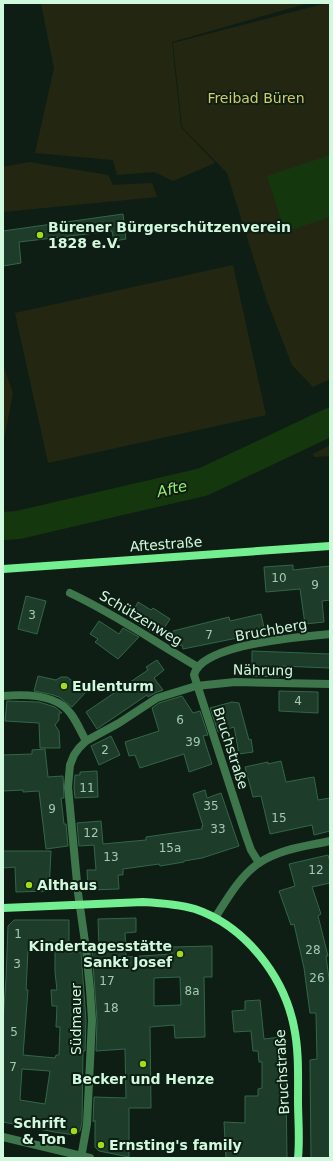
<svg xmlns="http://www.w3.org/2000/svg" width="333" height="1161" font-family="'DejaVu Sans',sans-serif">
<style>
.green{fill:#232712}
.water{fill:#14370e}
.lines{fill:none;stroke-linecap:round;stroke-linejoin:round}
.river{stroke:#14370e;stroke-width:28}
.building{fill:#1d3c2a;stroke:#326647;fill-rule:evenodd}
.minor{stroke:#3f774d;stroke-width:8}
.secondary{stroke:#73ee91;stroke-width:8}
.poi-dot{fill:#9fdc1a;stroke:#0f1e14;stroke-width:1.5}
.labels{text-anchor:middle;stroke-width:4;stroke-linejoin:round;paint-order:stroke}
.number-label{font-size:12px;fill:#a4cab1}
.park-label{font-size:14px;fill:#d0cc66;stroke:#0f1e14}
.poi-label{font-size:14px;font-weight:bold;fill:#d1f9de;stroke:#0f1e14;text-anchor:start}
.street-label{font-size:14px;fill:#d1f9de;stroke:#0f1e14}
.water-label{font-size:15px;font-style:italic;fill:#95ed6b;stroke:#0f1e14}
</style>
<rect width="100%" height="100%" fill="#0f1e14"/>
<g class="green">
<polygon points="41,3 305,3 305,4 172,42 181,127 215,163 173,181 154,172 117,175 113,160 35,153 54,68"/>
<polygon points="327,3 330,3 330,379 313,387 292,365 266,298 227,173 182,127 173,43"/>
<polygon points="29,162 108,175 113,185 152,183 157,197 3,212 3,167"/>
<polygon points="233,265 266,415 48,463 15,313"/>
<polygon points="3,365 13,393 3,445"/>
<polygon points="330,445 330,456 314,457 313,454"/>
</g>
<polygon class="water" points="330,155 330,217 285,232 267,176"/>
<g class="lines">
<polyline class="river" points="3,526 18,525 203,482 330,422"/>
</g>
<g class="building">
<polygon points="123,214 126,239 114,241 112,231 19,242 21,263 3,266 3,231"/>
<polygon points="293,565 293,570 330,566 330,600 322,601 324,622 305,624 300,589 266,592 264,567"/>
<polygon points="26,596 46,601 37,634 18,629"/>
<polygon points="138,602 151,610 153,608 170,619 159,636 129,618"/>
<polygon points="261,614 264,628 256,629 257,634 183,649 182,645 176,646 173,631 229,617 230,621"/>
<polygon points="99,621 119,634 123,628 139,637 118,659 95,642 98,639 90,634"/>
<polygon points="252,651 330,654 330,668 279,666 279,677 252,676"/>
<polygon points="157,660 164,670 154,678 163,690 155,693 148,697 147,695 97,729 86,712 148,670 146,667"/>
<polygon points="38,676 56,680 61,677 67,677 78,685 80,683 86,692 72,707 59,697 50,694 34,691"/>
<polygon points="279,691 318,692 318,713 279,711"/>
<polygon points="182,696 193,713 200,711 208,735 203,736 212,764 189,772 184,754 140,768 135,755 129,756 125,742 159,731 152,708 159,703"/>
<polygon points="7,701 39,702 55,707 61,712 62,713 59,713 59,720 55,725 59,731 60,748 40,748 39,723 5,721"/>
<polygon points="232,702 239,703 249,740 251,739 253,752 239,754 234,727 218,732 210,708"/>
<polygon points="111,736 120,755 99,765 91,746"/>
<polygon points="45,749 48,777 63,776 64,798 61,798 64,824 66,824 68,846 46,849 39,791 23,792 23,790 3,791 3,755 32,754 32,750"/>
<polygon points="281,761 286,782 314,777 318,800 330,798 330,831 314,835 312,825 270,834 261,796 253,797 245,767 268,762 268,764"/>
<polygon points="97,771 98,797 75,798 74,787 75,775 80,775 80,772"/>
<polygon points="205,790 207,798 221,793 239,846 202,858 184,861 184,862 160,866 159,864 123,869 123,875 118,875 119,889 88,890 87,870 96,870 94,845 79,846 77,823 101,821 103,844 146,840 146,837 202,829 202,826 203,826 193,794"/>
<polygon points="3,851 51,851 49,891 16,892 15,867 3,868"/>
<polygon points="328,855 330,862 330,883 312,887 321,914 318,916 328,956 326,956 330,986 330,1158 311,1158 310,1060 317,1059 316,1013 310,1013 304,968 294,924 291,925 279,891 295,886 289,864"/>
<path d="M136 918V932L125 933 126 957 172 954 171 947 212 946V977H204L205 1037 175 1038 174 1025 150 1027 151 1108H129V1157L99 1151 95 1147V1120L93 1122 94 1097 126 1098 125 1049 96 1051 97 1020 92 950H95V947H99L98 919ZM180 977 181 1005 154 1006V978Z"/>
<path d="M14 920H69V953L81 952 86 1020 85 1051H83L82 1123 80 1131 75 1135 54 1132 3 1122V1021L6 979 8 926ZM29 942 55 943V972L57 990H51L52 1006H57L56 1027H60L59 1055H56L55 1058 23 1055 28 990H26L28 950H29ZM22 1069 50 1071 45 1104 20 1100Z"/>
<polygon points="260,1000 264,1039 281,1037 285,1087 286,1087 287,1158 226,1158 224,1122 245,1123 245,1096 258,1096 258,1089 262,1088 262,1062 259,1062 258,1051 253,1051 251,1031 234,1032 232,1011 245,1010 245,1001"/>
</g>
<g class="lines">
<g class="minor">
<path d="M70 593C115 614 155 642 198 667"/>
<path d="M3 696C24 694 57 694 71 714 77 722 81 732 86 741"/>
<path d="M259 863 251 850 246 836 194 675C195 671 197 668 200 665 223 643 298 637 330 634"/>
<path d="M215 918C227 899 240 876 259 863 279 849 307 846 330 841"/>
<polyline points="3,1137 90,1158"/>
<polyline points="81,1158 87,1124 92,1020 90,990 86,949 78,893 68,787 70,765 74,755 79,748 86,741 119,723 157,698 196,686 235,682 330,684"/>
</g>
<g class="secondary">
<polyline points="3,569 330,546"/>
<path d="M3 908 143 902C161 903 178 904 195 909 245 926 284 976 294 1027 299 1051 298 1076 298 1100 298 1119 300 1139 298 1158"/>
</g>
</g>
<g class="poi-dot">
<circle cx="40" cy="235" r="4"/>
<circle cx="64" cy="686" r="4"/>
<circle cx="29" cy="885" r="4"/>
<circle cx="180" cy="954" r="4"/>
<circle cx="143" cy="1064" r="4"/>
<circle cx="74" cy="1131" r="4"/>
<circle cx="101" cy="1145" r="4"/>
</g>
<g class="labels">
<g class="number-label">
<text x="279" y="582">10</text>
<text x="315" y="589">9</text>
<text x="32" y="619">3</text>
<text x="209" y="639">7</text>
<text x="298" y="705">4</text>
<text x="180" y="724">6</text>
<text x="193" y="746">39</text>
<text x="105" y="754">2</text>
<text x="87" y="792">11</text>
<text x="211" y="810">35</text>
<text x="52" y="813">9</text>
<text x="279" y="822">15</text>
<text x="218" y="833">33</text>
<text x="91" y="837">12</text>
<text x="170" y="852">15a</text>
<text x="111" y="861">13</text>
<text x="316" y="874">12</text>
<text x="18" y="938">1</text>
<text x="313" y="954">28</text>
<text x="17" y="968">3</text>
<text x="317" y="982">26</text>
<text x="107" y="985">17</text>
<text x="192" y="995">8a</text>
<text x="111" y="1012">18</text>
<text x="14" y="1036">5</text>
<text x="13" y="1071">7</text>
</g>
<g class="park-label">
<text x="256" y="103">Freibad Büren</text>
</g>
<g class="poi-label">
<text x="48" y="232">Bürener Bürgerschützenverein<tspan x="48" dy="16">1828 e.V.</tspan></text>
<text x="72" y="691">Eulenturm</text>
<text x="37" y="890">Althaus</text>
<text x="172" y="951" text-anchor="end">Kindertagesstätte<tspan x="172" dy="16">Sankt Josef</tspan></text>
<text x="143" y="1084" text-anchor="middle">Becker und Henze</text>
<text x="66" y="1128" text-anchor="end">Schrift<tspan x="66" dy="16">&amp; Ton</tspan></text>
<text x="109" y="1150">Ernsting's family</text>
</g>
<g class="street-label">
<text transform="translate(166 544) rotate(-4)" y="5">Aftestraße</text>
<text transform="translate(141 618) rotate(31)" y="5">Schützenweg</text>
<text transform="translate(271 630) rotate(-10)" y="5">Bruchberg</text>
<text transform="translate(263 670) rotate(1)" y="5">Nährung</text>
<text transform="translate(231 748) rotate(72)" y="5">Bruchstraße</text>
<text transform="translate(76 1019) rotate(-90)" y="5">Südmauer</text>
<text transform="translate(282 1072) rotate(-93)" y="5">Bruchstraße</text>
</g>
<g class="water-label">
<text transform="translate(172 489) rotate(-13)" y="5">Afte</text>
</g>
</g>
<rect width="333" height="1161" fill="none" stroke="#d1f9de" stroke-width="8"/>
</svg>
